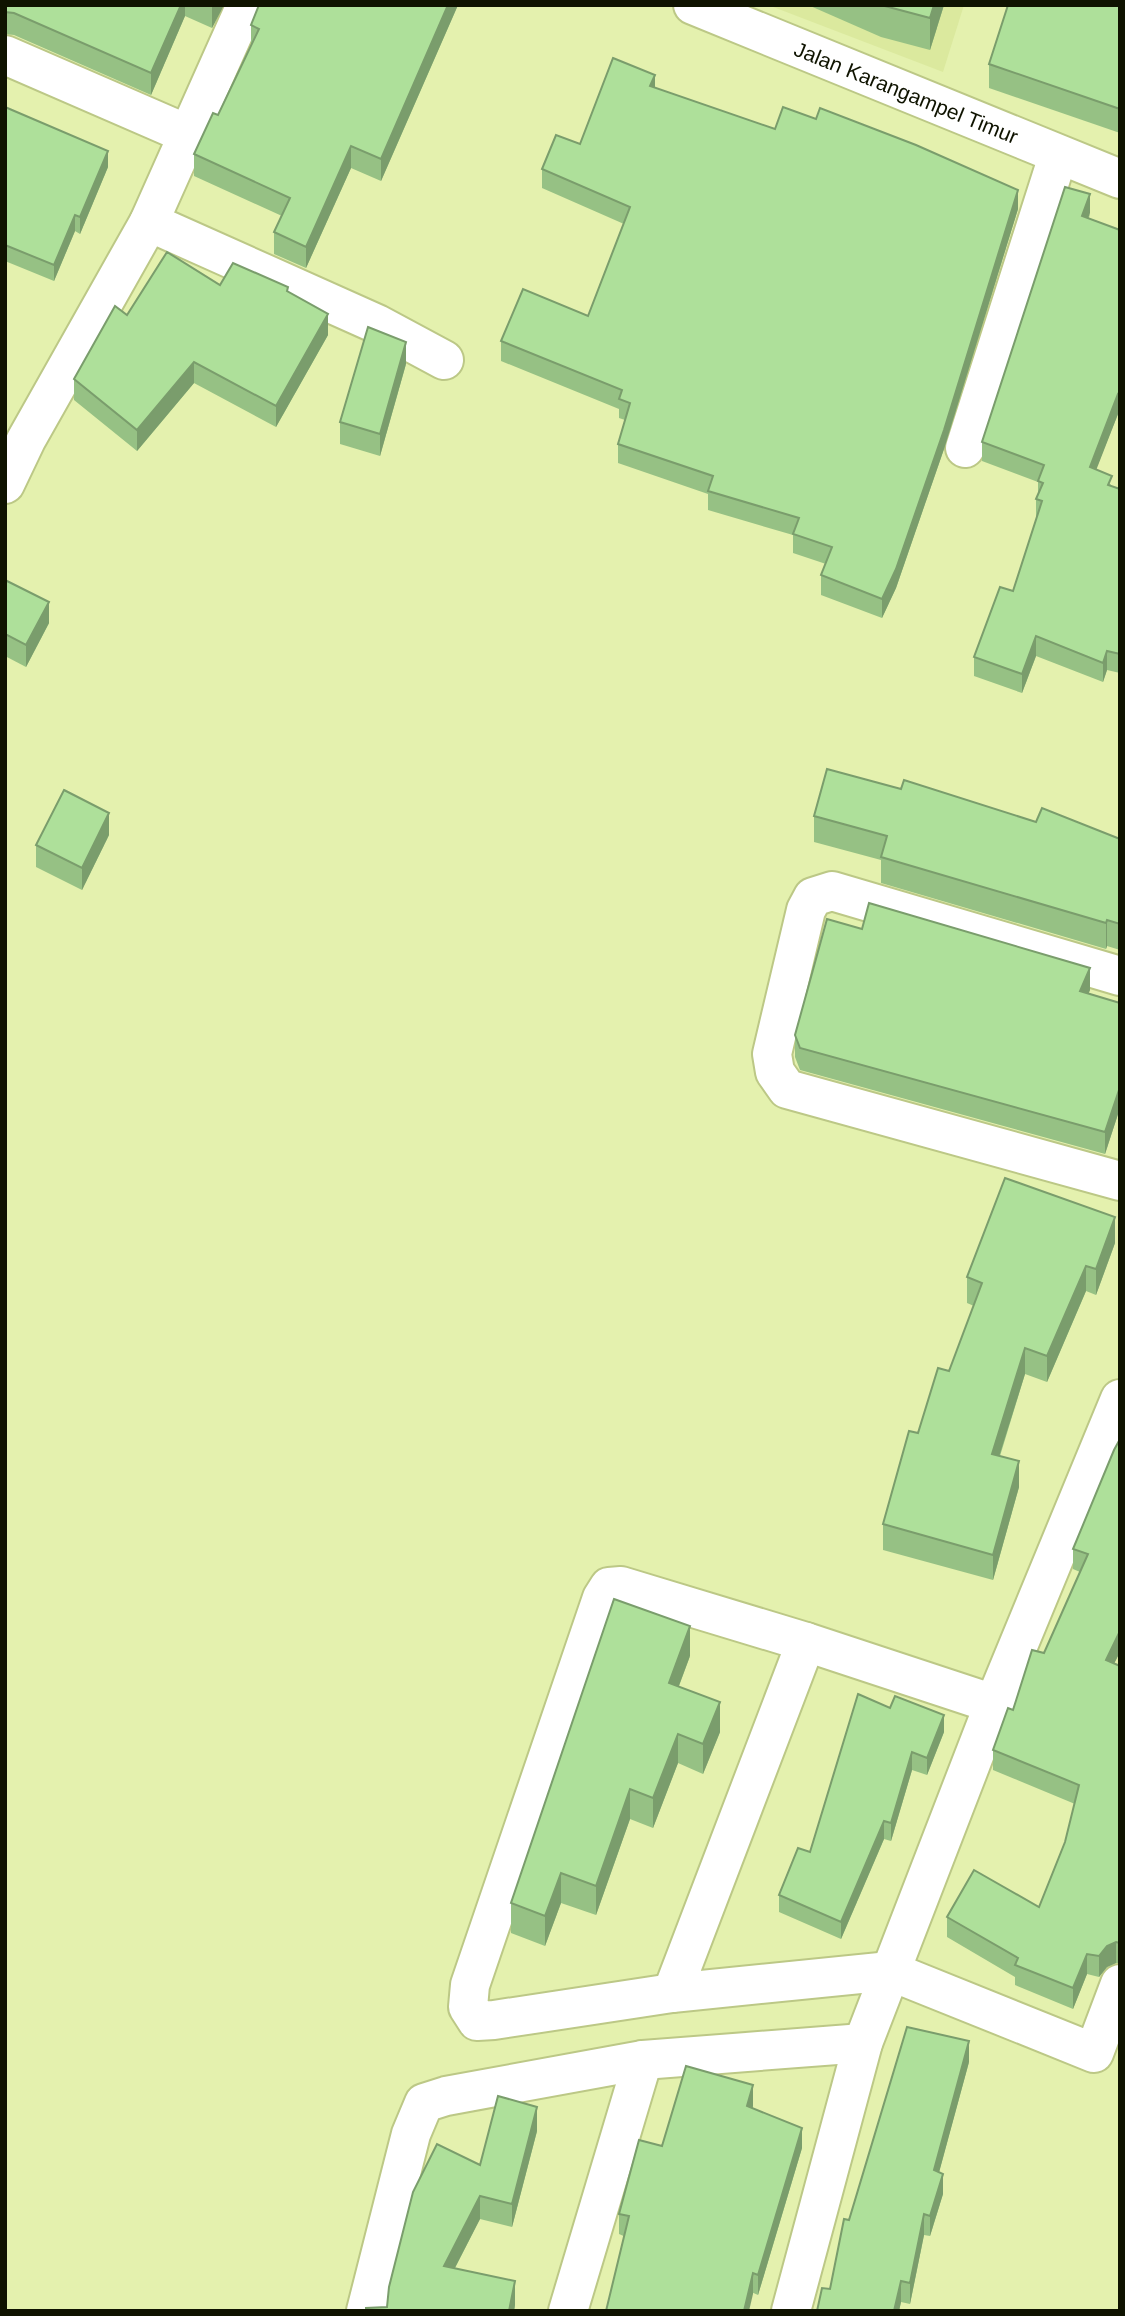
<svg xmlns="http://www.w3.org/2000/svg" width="1125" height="2316" font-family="Arial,sans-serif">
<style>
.built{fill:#dbe99e}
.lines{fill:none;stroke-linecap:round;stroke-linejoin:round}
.minor-casing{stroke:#bcc886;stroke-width:42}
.tertiary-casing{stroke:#bcc886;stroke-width:42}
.minor{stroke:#fff;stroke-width:38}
.tertiary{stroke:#fff;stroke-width:38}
.wall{fill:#96c184}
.shaded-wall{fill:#7a9d6c}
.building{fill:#aee09a;stroke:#7a9d6c;stroke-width:2}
.labels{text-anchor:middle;stroke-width:7;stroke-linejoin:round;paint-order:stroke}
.street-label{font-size:21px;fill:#0f1300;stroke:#fff}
</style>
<rect width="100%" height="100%" fill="#e4f1ae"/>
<polygon class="built" points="768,5 964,5 943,72"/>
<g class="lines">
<g class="minor-casing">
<g id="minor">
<polyline points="5,55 187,134"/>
<polyline points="149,222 377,324 444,360"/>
<polyline points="965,448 1058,156"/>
<polyline points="5,484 26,440 149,222 246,5"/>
<polyline points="1120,976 832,891 813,897 806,910 772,1054 775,1072 787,1089 1120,1181"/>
<polyline points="806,1642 672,1993 890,1971 1094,2053 1120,1984"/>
<polyline points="672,1993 494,2020 477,2021 468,2007 470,1985 602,1598 609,1587 621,1586 806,1642 994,1704"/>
<polyline points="366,2311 411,2134 424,2103 446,2096 643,2060 863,2043"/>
<polyline points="568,2311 643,2060"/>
<polyline points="791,2311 863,2043 994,1704 1120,1399"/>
</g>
</g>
<g class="tertiary-casing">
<polyline id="tertiary" points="693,5 1120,179"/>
</g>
<use href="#minor" class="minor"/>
<use href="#tertiary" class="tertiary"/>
</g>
<g class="wall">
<polygon points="5,5 224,5 212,28 185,16 151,95 14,35 5,34"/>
<polygon points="458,5 381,181 351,168 306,268 274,254 274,232 282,216 194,176 194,154 218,115 251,45 251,25"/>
<polygon points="808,5 944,5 930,50 881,37"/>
<polygon points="1120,5 1120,133 989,88 989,64"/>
<polygon points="655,88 775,129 1018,209 944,449 896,588 882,618 821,595 821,575 826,564 793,553 793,535 708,510 708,494 618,463 618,444 625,420 619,418 619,409 501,361 501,341 588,316 624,224 542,188 542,169 580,144"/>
<polygon points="5,107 108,167 80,234 75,231 54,281 5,261"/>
<polygon points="1090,213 1089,218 1120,230 1120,415 1118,414 1096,469 1112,486 1120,489 1120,673 1107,670 1103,682 1036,656 1022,693 974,676 974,657 1013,591 1036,519 1036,499 1038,494 1038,482 982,461 982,442"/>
<polygon points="220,285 288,292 328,335 276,427 194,383 137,451 74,400 74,379 127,315"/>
<polygon points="406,364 380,456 340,444 340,422"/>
<polygon points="5,580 49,623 26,667 5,656"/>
<polygon points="901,789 1036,822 1120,839 1120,950 1107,946 1106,949 881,883 881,860 814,842 814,816"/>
<polygon points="109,835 82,890 36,867 36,845"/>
<polygon points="862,929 1090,990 1088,994 1120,1003 1120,1108 1105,1154 800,1070 795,1057 795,1035"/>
<polygon points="1115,1243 1096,1295 1086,1291 1047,1382 1025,1374 1000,1456 1019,1487 993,1580 883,1550 883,1524 918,1433 949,1371 974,1306 967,1303 967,1277"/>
<polygon points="1120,1439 1120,1652 1114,1663 1120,1666 1120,1963 1116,1963 1107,1967 1099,1977 1087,1974 1073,2009 1015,1985 1015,1977 947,1937 947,1917 1039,1907 1065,1842 1075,1804 993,1770 993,1750 1013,1710 1044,1653 1080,1572 1073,1569 1073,1549"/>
<polygon points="690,1656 679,1686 720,1732 703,1774 678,1763 653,1828 630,1819 596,1915 561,1903 545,1946 511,1933 511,1903"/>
<polygon points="858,1694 944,1732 927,1775 912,1770 891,1841 884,1839 841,1939 779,1912 779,1895 810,1852"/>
<polygon points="969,2062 939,2172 943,2194 930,2236 924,2235 910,2304 901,2302 899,2311 817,2311 830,2289 849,2220"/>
<polygon points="753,2106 753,2108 802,2148 758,2295 619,2234 619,2214 662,2146"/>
<polygon points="537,2131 512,2227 480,2219 455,2268 515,2305 514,2311 366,2311 387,2307 480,2165"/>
</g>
<g class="shaded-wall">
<polygon points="181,5 185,5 185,16 151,95 151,73"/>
<polygon points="212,5 224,5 212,28"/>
<polygon points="448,5 458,5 381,181 381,159"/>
<polygon points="934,5 944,5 930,50 930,18"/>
<polygon points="655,75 655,94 650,86"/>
<polygon points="351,146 351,168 306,268 306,247"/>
<polygon points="108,151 108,167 80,234 80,217"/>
<polygon points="1018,190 1018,209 944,449 896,588 882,618 882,599"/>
<polygon points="1090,194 1090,213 1082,235 1082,216"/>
<polygon points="75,215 75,231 54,281 54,265"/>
<polygon points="328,314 328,335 276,427 276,406"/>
<polygon points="406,342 406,364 380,456 380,434"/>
<polygon points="194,362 194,383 137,451 137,430"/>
<polygon points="1118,394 1118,414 1090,486 1090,467"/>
<polygon points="49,602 49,623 26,667 26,645"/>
<polygon points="1036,636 1036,656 1022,693 1022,674"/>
<polygon points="1107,651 1107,670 1103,682 1103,663"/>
<polygon points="109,813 109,835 82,890 82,868"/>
<polygon points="1107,920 1107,946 1106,949 1106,923"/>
<polygon points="1090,968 1090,990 1080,1013 1080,991"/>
<polygon points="1120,1087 1120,1108 1105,1154 1105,1132"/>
<polygon points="1115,1217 1115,1243 1096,1295 1096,1269"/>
<polygon points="1086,1266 1086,1291 1047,1382 1047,1356"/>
<polygon points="1025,1348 1025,1374 992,1479 992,1454"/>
<polygon points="1019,1461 1019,1487 993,1580 993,1555"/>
<polygon points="690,1626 690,1656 669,1712 669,1683"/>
<polygon points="1120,1631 1120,1652 1106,1680 1106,1660"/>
<polygon points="720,1702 720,1732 703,1774 703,1744"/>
<polygon points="944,1715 944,1732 927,1775 927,1758"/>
<polygon points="678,1734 678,1763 653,1828 653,1798"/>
<polygon points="912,1752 912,1770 891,1841 891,1823"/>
<polygon points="630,1789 630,1819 596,1915 596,1886"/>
<polygon points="884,1821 884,1839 841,1939 841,1922"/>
<polygon points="561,1873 561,1903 545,1946 545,1916"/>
<polygon points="1116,1942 1116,1963 1107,1967 1099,1977 1099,1956 1107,1946"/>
<polygon points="1087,1954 1087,1974 1073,2009 1073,1988"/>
<polygon points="969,2041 969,2062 934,2191 934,2170"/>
<polygon points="753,2085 753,2106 747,2126 747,2106"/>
<polygon points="537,2107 537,2131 512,2227 512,2204"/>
<polygon points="802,2128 802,2148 758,2295 758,2275"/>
<polygon points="943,2174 943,2194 930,2236 930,2216"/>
<polygon points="480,2196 480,2219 444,2289 444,2266"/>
<polygon points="924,2214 924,2235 910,2304 910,2283"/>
<polygon points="753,2273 753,2294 749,2311 744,2311"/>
<polygon points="515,2281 515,2305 514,2311 509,2311"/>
<polygon points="901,2281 901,2302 899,2311 894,2311"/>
</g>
<g class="building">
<polygon points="5,5 181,5 151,73 14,13 5,12"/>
<polygon points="259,5 448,5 381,159 351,146 306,247 274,232 290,198 194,154 213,113 218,115 259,29 251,25"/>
<polygon points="881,5 934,5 930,18"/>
<polygon points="1008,5 1120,5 1120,109 989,64"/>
<polygon points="613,58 655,75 650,86 775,129 783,107 816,119 820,108 916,145 1018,190 944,430 896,569 882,599 821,575 832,547 793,534 799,518 708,491 713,476 618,444 630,403 619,399 622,390 501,341 523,289 588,316 630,207 542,169 556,135 580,144"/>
<polygon points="5,107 108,151 80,217 75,215 54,265 5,245"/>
<polygon points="1065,187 1090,194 1082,216 1120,230 1120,395 1118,394 1090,467 1112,476 1108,485 1120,489 1120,654 1107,651 1103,663 1036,636 1022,674 974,657 1000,587 1013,591 1042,501 1036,499 1043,483 1038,481 1044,465 982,442"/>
<polygon points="167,252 220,285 233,263 288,287 287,291 328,314 276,406 194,362 137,430 74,379 115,306 127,315"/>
<polygon points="368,327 406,342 380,434 340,422"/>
<polygon points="5,580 49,602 26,645 5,634"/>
<polygon points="827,769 901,789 904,780 1036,822 1042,808 1120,839 1120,924 1107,920 1106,923 881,857 887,836 814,816"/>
<polygon points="64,790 109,813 82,868 36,845"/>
<polygon points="869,903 1090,968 1080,991 1120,1003 1120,1087 1105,1132 800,1048 795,1035 827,919 862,929"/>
<polygon points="1005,1178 1115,1217 1096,1269 1086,1266 1047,1356 1025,1348 992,1454 1019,1461 993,1555 883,1524 909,1431 918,1433 938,1368 949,1371 982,1283 967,1277"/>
<polygon points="1120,1439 1120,1631 1106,1660 1120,1666 1120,1943 1116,1942 1107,1946 1099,1956 1087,1954 1073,1988 1015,1965 1018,1958 947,1917 974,1870 1039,1907 1065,1842 1079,1785 993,1750 1008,1708 1013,1710 1032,1650 1044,1653 1088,1554 1073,1549 1114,1450"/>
<polygon points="614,1599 690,1626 669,1683 720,1702 703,1744 678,1734 653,1798 630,1789 596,1886 561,1873 545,1916 511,1903"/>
<polygon points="858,1694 890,1708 895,1696 944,1715 927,1758 912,1752 891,1823 884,1821 841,1922 779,1895 798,1848 810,1852"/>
<polygon points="907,2027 969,2041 934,2170 943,2174 930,2216 924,2214 910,2283 901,2281 894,2311 817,2311 822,2288 830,2289 844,2219 849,2220"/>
<polygon points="686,2066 753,2085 747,2106 802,2128 758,2275 753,2273 744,2311 606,2311 629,2216 619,2214 639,2140 662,2146"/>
<polygon points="498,2096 537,2107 512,2204 480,2196 444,2266 515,2281 509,2311 366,2311 366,2308 387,2307 389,2287 413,2192 437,2144 480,2165"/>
</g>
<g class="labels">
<g class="street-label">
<text transform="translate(906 93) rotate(22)" y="7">Jalan Karangampel Timur</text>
</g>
</g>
<rect width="1125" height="2316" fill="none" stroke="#0f1300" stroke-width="14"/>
</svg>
